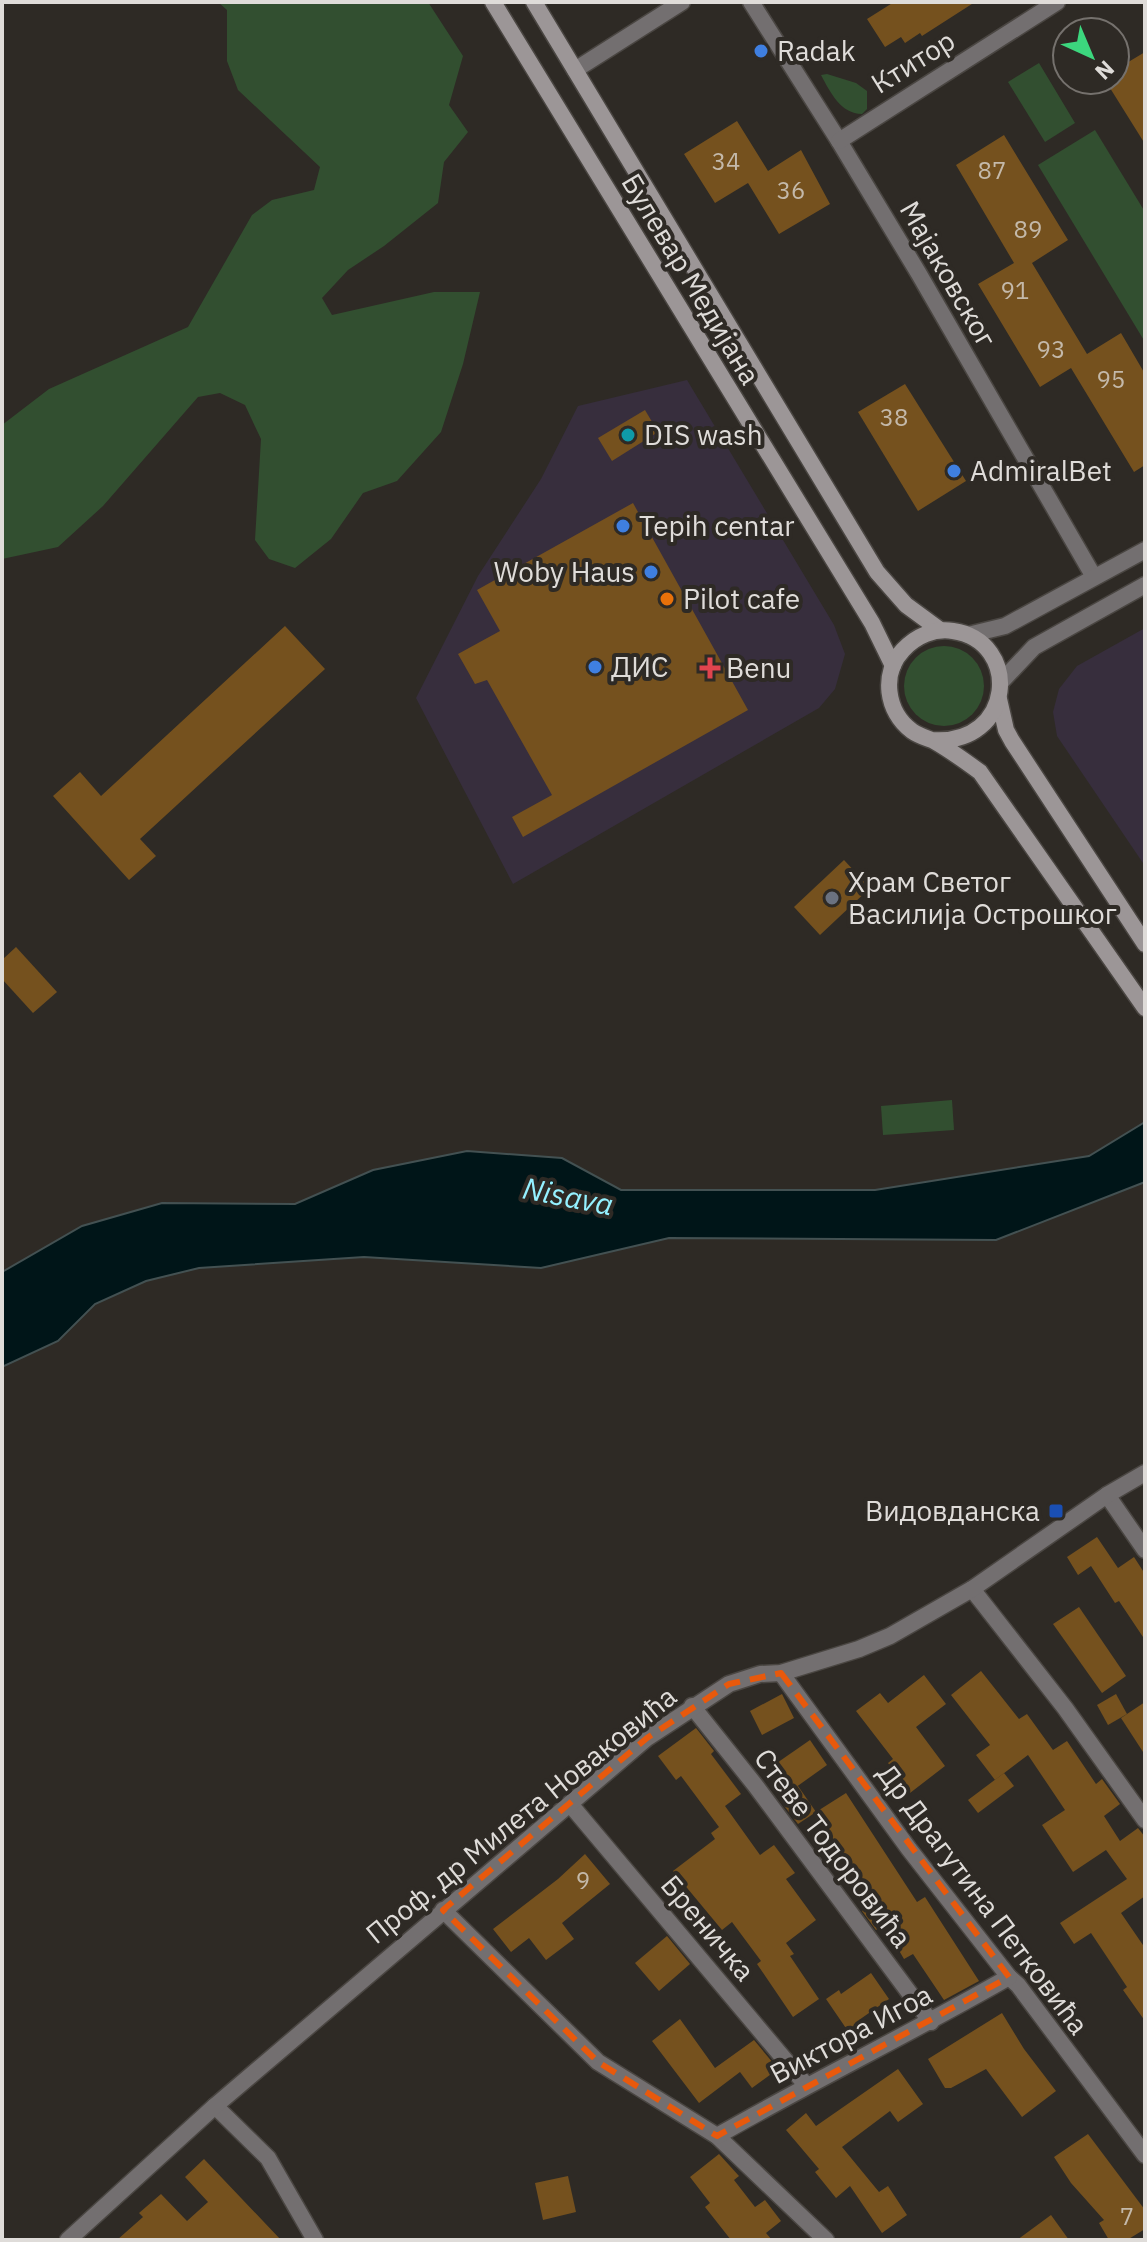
<svg xmlns="http://www.w3.org/2000/svg" width="1147" height="2242" font-family="'IBM Plex Sans',sans-serif">
<style>
.commercial{fill:#372e3d}
.green{fill:#324f30}
.water{fill:#001518;stroke:#435152;stroke-width:2}
.building{fill:#75511e}
.lines{fill:none;stroke-linecap:round;stroke-linejoin:round}
.minor-casing{stroke:#4a4642;stroke-width:19}
.tertiary-casing{stroke:#4a4642;stroke-width:19}
.secondary-casing{stroke:#4a4642;stroke-width:19}
.minor{stroke:#736f70;stroke-width:16}
.tertiary{stroke:#736f70;stroke-width:16}
.secondary{stroke:#9c9697;stroke-width:16}
.marked{fill:none;stroke:#e8590c;stroke-width:6;stroke-dasharray:16 10;stroke-linejoin:round}
.shop-dot{fill:#3f7fe0;stroke:#2e2a25;stroke-width:3}
.culture-dot{fill:#0f9aa8;stroke:#2e2a25;stroke-width:3}
.food-dot{fill:#e8710a;stroke:#2e2a25;stroke-width:3}
.health-dot{fill:#e0444e;stroke:#2e2a25;stroke-width:3}
.worship-dot{fill:#6b7280;stroke:#2e2a25;stroke-width:3}
.transit-dot{fill:#1a4fb4;stroke:#2e2a25;stroke-width:3}
.labels{text-anchor:middle;stroke-width:8;stroke-linejoin:round;paint-order:stroke}
.number-label{font-size:24px;fill:#c4b9aa}
.poi-label{font-size:28px;fill:#dfdcd9;stroke:#2e2a25;text-anchor:start}
.street-label{font-size:28px;fill:#dfdcd9;stroke:#2e2a25}
.water-label{font-size:30px;font-style:italic;fill:#95f1ff;stroke:#2e2a25}
</style>
<rect width="100%" height="100%" fill="#2e2a25"/>
<g class="commercial">
<polygon points="687,380 834,625 845,654 835,689 819,708 513,884 416,698 478,576 541,479 578,406"/>
<polygon points="1145,628 1145,866 1057,736 1053,712 1059,689 1077,666"/>
</g>
<g class="green">
<polygon points="218,2 428,2 463,56 449,105 468,132 444,162 438,203 384,246 348,270 322,298 332,315 434,292 480,292 463,364 441,432 397,481 363,493 331,539 295,568 269,559 255,540 261,439 245,405 220,393 198,397 103,506 58,547 2,559 2,425 49,389 188,327 252,215 272,200 314,190 320,167 238,90 227,61 227,10"/>
<polygon points="1039,63 1075,123 1045,142 1008,82"/>
<path d="M827 74 856 83 867 91V109L862 114C841 114 830 92 821 75Z"/>
<polygon points="1095,130 1145,212 1145,342 1038,165"/>
<circle cx="944" cy="686" r="40"/>
<polygon points="952,1100 954,1130 883,1135 881,1106"/>
</g>
<polygon class="water" points="1145,1122 1145,1182 996,1240 669,1238 541,1268 364,1257 199,1268 146,1281 95,1304 58,1341 2,1367 2,1272 82,1226 162,1203 295,1204 373,1170 467,1151 562,1158 621,1190 875,1190 1089,1156"/>
<g class="building">
<polygon points="894,2 975,2 922,36 920,33 905,43 901,37 885,47 867,19"/>
<polygon points="1145,52 1145,144 1105,80 1115,80 1115,70"/>
<polygon points="737,121 768,171 801,150 830,204 779,234 748,183 715,203 684,154"/>
<polygon points="1004,135 1068,240 1032,263 1087,354 1121,333 1145,374 1145,465 1134,472 1071,368 1040,387 978,284 1014,263 956,165"/>
<polygon points="905,384 966,481 918,511 858,412"/>
<polygon points="645,410 658,432 612,461 598,438"/>
<polygon points="633,503 748,710 523,837 512,817 552,795 487,680 475,684 458,654 500,631 477,590"/>
<polygon points="285,626 325,669 140,839 156,856 129,880 53,796 80,772 101,796"/>
<polygon points="844,860 870,888 820,935 794,907"/>
<polygon points="16,947 57,992 33,1013 2,979 2,960"/>
<polygon points="1097,1537 1118,1568 1134,1557 1145,1574 1145,1640 1119,1601 1115,1603 1091,1566 1078,1575 1067,1557"/>
<polygon points="1079,1607 1126,1676 1102,1693 1053,1624"/>
<polygon points="981,1671 1019,1719 1027,1714 1053,1750 1067,1741 1096,1784 1102,1779 1120,1804 1104,1816 1120,1841 1138,1828 1145,1837 1145,1896 1121,1913 1145,1948 1145,2021 1123,1990 1127,1987 1091,1933 1074,1944 1060,1923 1127,1879 1106,1850 1073,1872 1042,1825 1065,1810 1028,1755 995,1780 976,1755 990,1745 951,1695"/>
<polygon points="924,1675 946,1704 916,1727 945,1766 910,1793 888,1763 893,1759 856,1711 880,1693 888,1703"/>
<polygon points="782,1694 794,1718 762,1735 750,1711"/>
<polygon points="1116,1694 1127,1714 1108,1725 1097,1705"/>
<polygon points="1145,1702 1145,1755 1121,1718"/>
<polygon points="696,1728 714,1751 711,1754 741,1794 725,1806 760,1855 774,1845 795,1873 786,1879 816,1920 786,1943 794,1954 790,1956 819,1999 793,2017 757,1964 761,1961 732,1922 722,1930 673,1871 715,1839 711,1833 719,1827 681,1776 676,1780 658,1756"/>
<polygon points="810,1740 827,1765 792,1790 774,1765"/>
<polygon points="1004,1773 1014,1786 978,1813 968,1800"/>
<polygon points="798,1786 816,1812 798,1824 779,1799"/>
<polygon points="846,1793 917,1902 925,1897 979,1981 944,2000 913,1954 904,1959 884,1925 876,1930 862,1911 873,1903 816,1812"/>
<polygon points="585,1854 610,1884 562,1923 574,1939 546,1960 529,1938 511,1952 493,1929 558,1879"/>
<polygon points="667,1936 690,1964 659,1991 635,1963"/>
<polygon points="871,1973 889,1999 859,2020 865,2029 852,2037 826,1999 839,1990 841,1994"/>
<polygon points="1002,2013 1024,2049 1056,2091 1022,2117 986,2069 951,2088 945,2088 928,2059"/>
<polygon points="680,2019 715,2068 754,2040 778,2069 752,2088 740,2072 699,2103 652,2041"/>
<polygon points="898,2069 923,2104 898,2122 890,2111 842,2147 879,2192 888,2186 907,2215 882,2233 850,2186 836,2198 815,2172 819,2169 786,2130 806,2113 816,2126"/>
<polygon points="1088,2134 1145,2210 1145,2229 1127,2240 1109,2240 1099,2223 1104,2220 1071,2183 1054,2157"/>
<polygon points="719,2154 739,2176 734,2180 755,2207 765,2200 781,2221 766,2233 772,2240 731,2240 705,2207 710,2203 690,2177"/>
<polygon points="204,2159 281,2240 117,2240 143,2217 139,2213 161,2194 187,2221 208,2202 185,2177"/>
<polygon points="568,2176 576,2212 543,2220 535,2183"/>
<polygon points="1051,2215 1069,2240 1017,2240"/>
</g>
<g class="lines">
<g class="minor-casing">
<g id="minor">
<polyline points="751,2 839,141 919,274 1094,577"/>
<polyline points="575,70 682,2"/>
<polyline points="839,141 1057,2"/>
<polyline points="1107,1495 1145,1550"/>
<polyline points="972,1589 1065,1708 1145,1820"/>
<polyline points="781,1673 909,1849 1009,1977 1018,1985 1145,2155"/>
<polyline points="692,1706 755,1785 931,2022"/>
<polyline points="570,1804 806,2085"/>
<polyline points="443,1910 598,2062 717,2136 826,2240"/>
<polyline points="215,2106 268,2158 315,2240"/>
<path d="M717 2136C813 2081 913 2032 1009 1977"/>
<polyline points="68,2240 215,2106 647,1738 729,1684 760,1674 781,1673 859,1649 890,1636 972,1589 1107,1495 1145,1473"/>
</g>
</g>
<g class="tertiary-casing">
<g id="tertiary">
<polyline points="968,635 1005,626 1145,550"/>
<polyline points="1000,683 1034,647 1145,585"/>
</g>
</g>
<g class="secondary-casing">
<g id="secondary">
<polyline points="493,2 872,623 893,666"/>
<polyline points="534,2 877,572 906,605 940,630"/>
<polyline points="999,699 1006,730 1012,741 1145,944"/>
<path d="M932 740C1015 746 1022 641 953 631 934 628 916 636 903 650 881 673 886 712 912 731 919 736 927 738 934 741 950 750 965 761 980 772L1145 1008"/>
</g>
</g>
<use href="#minor" class="minor"/>
<use href="#tertiary" class="tertiary"/>
<use href="#secondary" class="secondary"/>
</g>
<path class="marked" d="M781 1673 1009 1977 717 2136 598 2062 443 1910 647 1738 729 1684Z"/>
<g class="shop-dot">
<circle cx="761" cy="51" r="8"/>
<circle cx="954" cy="471" r="8"/>
<circle cx="623" cy="526" r="8"/>
<circle cx="651" cy="572" r="8"/>
<circle cx="595" cy="667" r="8"/>
</g>
<circle class="culture-dot" cx="628" cy="435" r="8"/>
<circle class="food-dot" cx="667" cy="599" r="8"/>
<path class="health-dot" d="M706 656h8v8h8v8h-8v8h-8v-8h-8v-8h8z"/>
<circle class="worship-dot" cx="832" cy="898" r="8"/>
<rect class="transit-dot" x="1048" y="1503" width="16" height="16" rx="4"/>
<g class="labels">
<g class="number-label">
<text x="726" y="170">34</text>
<text x="992" y="179">87</text>
<text x="791" y="199">36</text>
<text x="1028" y="238">89</text>
<text x="1015" y="299">91</text>
<text x="1051" y="358">93</text>
<text x="1111" y="388">95</text>
<text x="894" y="426">38</text>
<text x="583" y="1889">9</text>
<text x="1127" y="2225">7</text>
</g>
<g class="poi-label">
<text x="777" y="61">Radak</text>
<text x="644" y="445">DIS wash</text>
<text x="970" y="481">AdmiralBet</text>
<text x="639" y="536">Tepih centar</text>
<text x="635" y="582" text-anchor="end">Woby Haus</text>
<text x="683" y="609">Pilot cafe</text>
<text x="611" y="677">ДИС</text>
<text x="726" y="678">Benu</text>
<text x="848" y="892">Храм Светог<tspan x="848" dy="32">Василија Острошког</tspan></text>
<text x="1040" y="1521" text-anchor="end">Видовданска</text>
</g>
<g class="street-label">
<text transform="translate(913 62) rotate(-32)" y="10">Ктитор</text>
<text transform="translate(948 274) rotate(60)" y="10">Мајаковског</text>
<text transform="translate(691 279) rotate(59)" y="10">Булевар Медијана</text>
<text transform="translate(521 1815) rotate(-39)" y="10">Проф. др Милета Новаковића</text>
<text transform="translate(833 1848) rotate(53)" y="10">Стеве Тодоровића</text>
<text transform="translate(983 1899) rotate(53)" y="10">Др Драгутина Петковића</text>
<text transform="translate(708 1928) rotate(50)" y="10">Бреничка</text>
<text transform="translate(851 2034) rotate(-28)" y="10">Виктора Игоа</text>
</g>
<g class="water-label">
<text transform="translate(568 1197) rotate(11)" y="10">Nisava</text>
</g>
</g>
<rect width="1147" height="2242" fill="none" stroke="#dfdcd9" stroke-width="8"/>
<g transform="translate(1091 56) rotate(136)"><circle r="38" fill="#2e2a25" stroke="#75716d" stroke-width="2"/>
<path d="M0-6L14 30L0 20L-14 30Z" fill="#3cd77e"/>
<text y="-12" font-size="22" font-weight="bold" text-anchor="middle" fill="#dfdcd9">N</text>
</g>
</svg>
